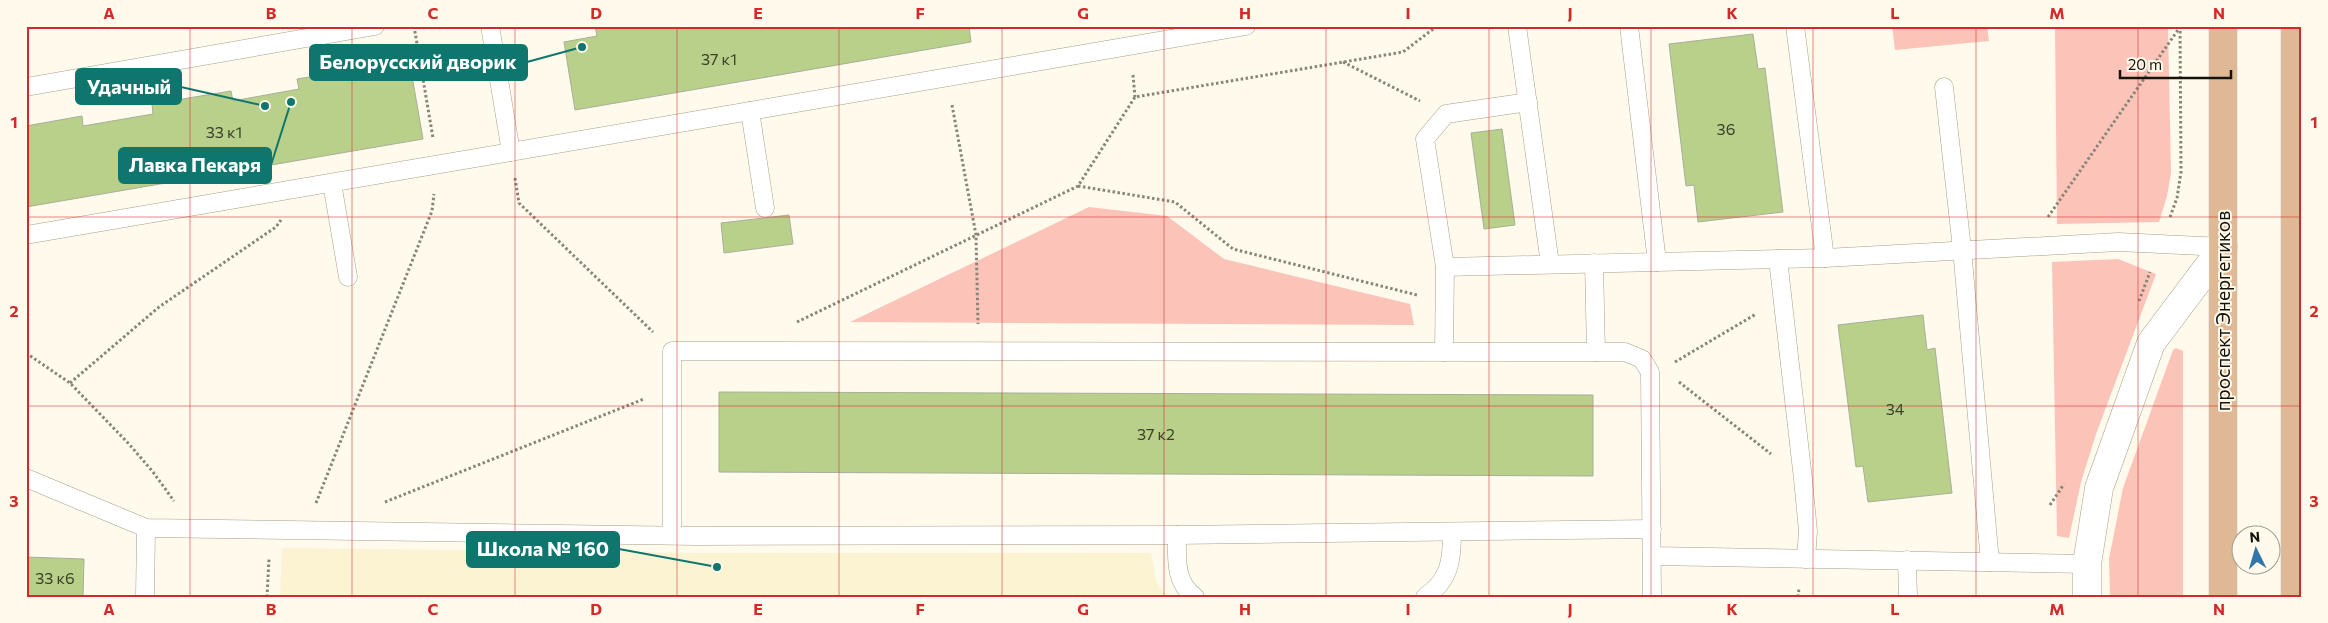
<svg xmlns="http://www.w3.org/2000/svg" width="2328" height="623" font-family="Commissioner,sans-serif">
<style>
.built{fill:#fcf3d3}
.green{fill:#fcc4b8}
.building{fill:#b8d08a;stroke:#a7af99}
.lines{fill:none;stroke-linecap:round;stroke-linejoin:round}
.lane-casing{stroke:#a59f88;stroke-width:19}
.street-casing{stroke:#a59f88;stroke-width:29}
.primary-casing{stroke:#dad9d8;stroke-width:29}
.path{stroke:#888479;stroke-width:3;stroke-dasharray:2.5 2.5;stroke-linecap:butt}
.lane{stroke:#fff;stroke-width:18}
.street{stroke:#fff;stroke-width:28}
.primary{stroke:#dfb995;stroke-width:28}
.grid{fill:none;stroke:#d62828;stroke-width:1;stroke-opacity:0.55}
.labels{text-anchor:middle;stroke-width:4;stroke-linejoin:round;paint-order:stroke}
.number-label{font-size:16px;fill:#3e422a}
.street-label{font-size:19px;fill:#15120a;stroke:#fffaec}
.leader{fill:none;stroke:#0f766e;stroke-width:2}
.callout-dot{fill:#0f766e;stroke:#fffaec;stroke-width:2}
.callout{fill:#0f766e;stroke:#0f766e;stroke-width:2}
.callout-label{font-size:20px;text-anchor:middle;font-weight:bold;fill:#fff}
.neatline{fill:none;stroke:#d62828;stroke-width:2}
.grid-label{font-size:16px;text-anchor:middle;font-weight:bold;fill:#d62828}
</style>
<rect width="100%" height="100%" fill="#fffaec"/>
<polygon class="built" points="282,548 696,553 1151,553 1156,581 1167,597 280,597"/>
<g class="green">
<polygon points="1892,26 1987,26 1989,41 1895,50"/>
<polygon points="2055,26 2168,26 2171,173 2167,196 2159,222 2057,224"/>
<polygon points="1089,207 1167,216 1224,259 1410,304 1414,325 850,322"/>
<polygon points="2118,259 2156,274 2096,434 2081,482 2069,538 2057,536 2052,262"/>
<polygon points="2176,348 2183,351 2183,597 2110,597 2109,559 2123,488 2173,350"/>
</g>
<g class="building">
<polygon points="595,26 969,26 971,42 575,110 564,42 597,36"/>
<polygon points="1753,34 1758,69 1765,68 1783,212 1698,222 1694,185 1686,186 1669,44"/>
<polygon points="377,66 378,75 411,70 423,139 26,207 26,126 82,116 83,126 153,114 152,104 231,91 233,101 299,89 297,79"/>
<polygon points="1502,129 1515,225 1484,229 1471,133"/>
<polygon points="789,215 793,244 724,253 721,223"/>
<polygon points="1923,315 1927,350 1935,348 1952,493 1868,502 1863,466 1856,467 1838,325"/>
<polygon points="719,392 1593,395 1593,476 719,472"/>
<polygon points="26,557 84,559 83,597 26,597"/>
</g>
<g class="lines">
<g class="lane-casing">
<g id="lane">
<polyline points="490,26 511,152"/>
<polyline points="1517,26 1550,264"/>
<polyline points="1629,26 1657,262"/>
<polyline points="1795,26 1825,258"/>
<polyline points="26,87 375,26"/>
<polyline points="1944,87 1962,249 1990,562"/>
<polyline points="750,111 765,208"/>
<polyline points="332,183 348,277"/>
<polyline points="26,235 1246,26"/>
<polyline points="1778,259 1803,479 1808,531 1806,559"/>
<polyline points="1594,263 1596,352"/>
<polyline points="1445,267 1825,258 2118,242 2223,247"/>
<polyline points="1444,352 1445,267 1425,139 1446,114 1528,102"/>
<polyline points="26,478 146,528 696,536 1177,535 1652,529"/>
<polyline points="672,535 672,351 1625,352 1642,359 1650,372 1652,597"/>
<path d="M1177 535C1177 558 1174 582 1195 597"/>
<polyline points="1652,556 2087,564"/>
<polyline points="1907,560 1908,597"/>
<polyline points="145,597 146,528"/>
<path d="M1425 597C1450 580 1452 560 1452 533"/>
</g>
</g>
<g class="street-casing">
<polyline id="street" points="2087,597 2087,564 2099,488 2151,343 2223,247"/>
</g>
<g class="primary-casing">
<g id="primary">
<polyline points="2295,26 2295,597"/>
<polyline points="2223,597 2223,26"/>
</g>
</g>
<g class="path">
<polyline points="414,26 433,138"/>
<polyline points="1343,62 1420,101"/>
<polyline points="1133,75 1135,97"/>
<polyline points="952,105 976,235 978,324"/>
<polyline points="515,178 519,203 653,332"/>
<polyline points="1078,186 1175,202 1233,249 1417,295"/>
<polyline points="2048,217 2180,27"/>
<polyline points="2170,217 2177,198 2181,172 2180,26"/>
<polyline points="2139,301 2150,272"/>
<polyline points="797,322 1078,186 1135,97 1403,52 1437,26"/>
<polyline points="26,353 70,383 129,444 153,472 174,501"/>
<polyline points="1675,362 1756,314"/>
<polyline points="1679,382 1771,454"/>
<polyline points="70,383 159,307 276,227 281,220"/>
<polyline points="385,502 644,399"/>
<polyline points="316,503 432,211 434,194"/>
<polyline points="2050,505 2064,484"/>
<polyline points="83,597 89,597"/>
<polyline points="267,597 269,559"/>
<polyline points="1798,597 1799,588"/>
</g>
<use href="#lane" class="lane"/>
<use href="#street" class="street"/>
<use href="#primary" class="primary"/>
</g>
<path class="grid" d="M190 26V597M352 26V597M515 26V597M677 26V597M839 26V597M1002 26V597M1164 26V597M1326 26V597M1489 26V597M1651 26V597M1813 26V597M1976 26V597M2138 26V597M26 217H2302M26 406H2302"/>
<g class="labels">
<g class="number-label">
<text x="719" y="65">37 к1</text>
<text x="1726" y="135">36</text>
<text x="224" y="138">33 к1</text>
<text x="1895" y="415">34</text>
<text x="1156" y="440">37 к2</text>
<text x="55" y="584">33 к6</text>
</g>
<g class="street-label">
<text transform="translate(2223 311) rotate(-90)" y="7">проспект Энергетиков</text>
</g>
</g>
<path class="leader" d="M582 47L527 62M265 106L181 87M291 102L271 165M717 567L619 549"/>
<g class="callout-dot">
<circle cx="582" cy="47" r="5"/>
<circle cx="265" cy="106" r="5"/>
<circle cx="291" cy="102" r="5"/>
<circle cx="717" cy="567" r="5"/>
</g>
<g class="callout">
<rect x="310" y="45" width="217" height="35" rx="5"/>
<rect x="76" y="69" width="105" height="35" rx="5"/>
<rect x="119" y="148" width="152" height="35" rx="5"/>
<rect x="467" y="532" width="152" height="35" rx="5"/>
</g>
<g class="callout-label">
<text x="418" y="69">Белорусский дворик</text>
<text x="129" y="94">Удачный</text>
<text x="195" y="172">Лавка Пекаря</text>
<text x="543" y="556">Школа № 160</text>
</g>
<rect width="2328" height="623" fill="none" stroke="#fffaec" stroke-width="55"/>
<g transform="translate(2256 550) rotate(355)"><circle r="24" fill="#fffaec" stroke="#a19d92"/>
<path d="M0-4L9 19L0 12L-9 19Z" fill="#3176ab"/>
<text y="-8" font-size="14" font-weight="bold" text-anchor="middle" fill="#15120a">N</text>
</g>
<path d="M2120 70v8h111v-8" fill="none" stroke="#15120a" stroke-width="2.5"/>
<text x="2128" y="70" font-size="15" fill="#15120a" stroke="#fffaec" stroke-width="4" paint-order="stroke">20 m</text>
<rect x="28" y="28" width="2272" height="568" class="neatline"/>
<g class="grid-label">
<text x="109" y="19">A</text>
<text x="271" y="19">B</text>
<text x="433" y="19">C</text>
<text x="596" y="19">D</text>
<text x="758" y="19">E</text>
<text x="920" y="19">F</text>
<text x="1083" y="19">G</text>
<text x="1245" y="19">H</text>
<text x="1408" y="19">I</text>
<text x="1570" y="19">J</text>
<text x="1732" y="19">K</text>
<text x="1895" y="19">L</text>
<text x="2057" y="19">M</text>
<text x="2219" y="19">N</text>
<text x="14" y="128">1</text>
<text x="2314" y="128">1</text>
<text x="14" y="317">2</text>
<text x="2314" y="317">2</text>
<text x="14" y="507">3</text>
<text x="2314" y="507">3</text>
<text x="109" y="615">A</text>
<text x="271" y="615">B</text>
<text x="433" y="615">C</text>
<text x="596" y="615">D</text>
<text x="758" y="615">E</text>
<text x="920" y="615">F</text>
<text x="1083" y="615">G</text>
<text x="1245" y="615">H</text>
<text x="1408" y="615">I</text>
<text x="1570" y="615">J</text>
<text x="1732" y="615">K</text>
<text x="1895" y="615">L</text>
<text x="2057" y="615">M</text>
<text x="2219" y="615">N</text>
</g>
</svg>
